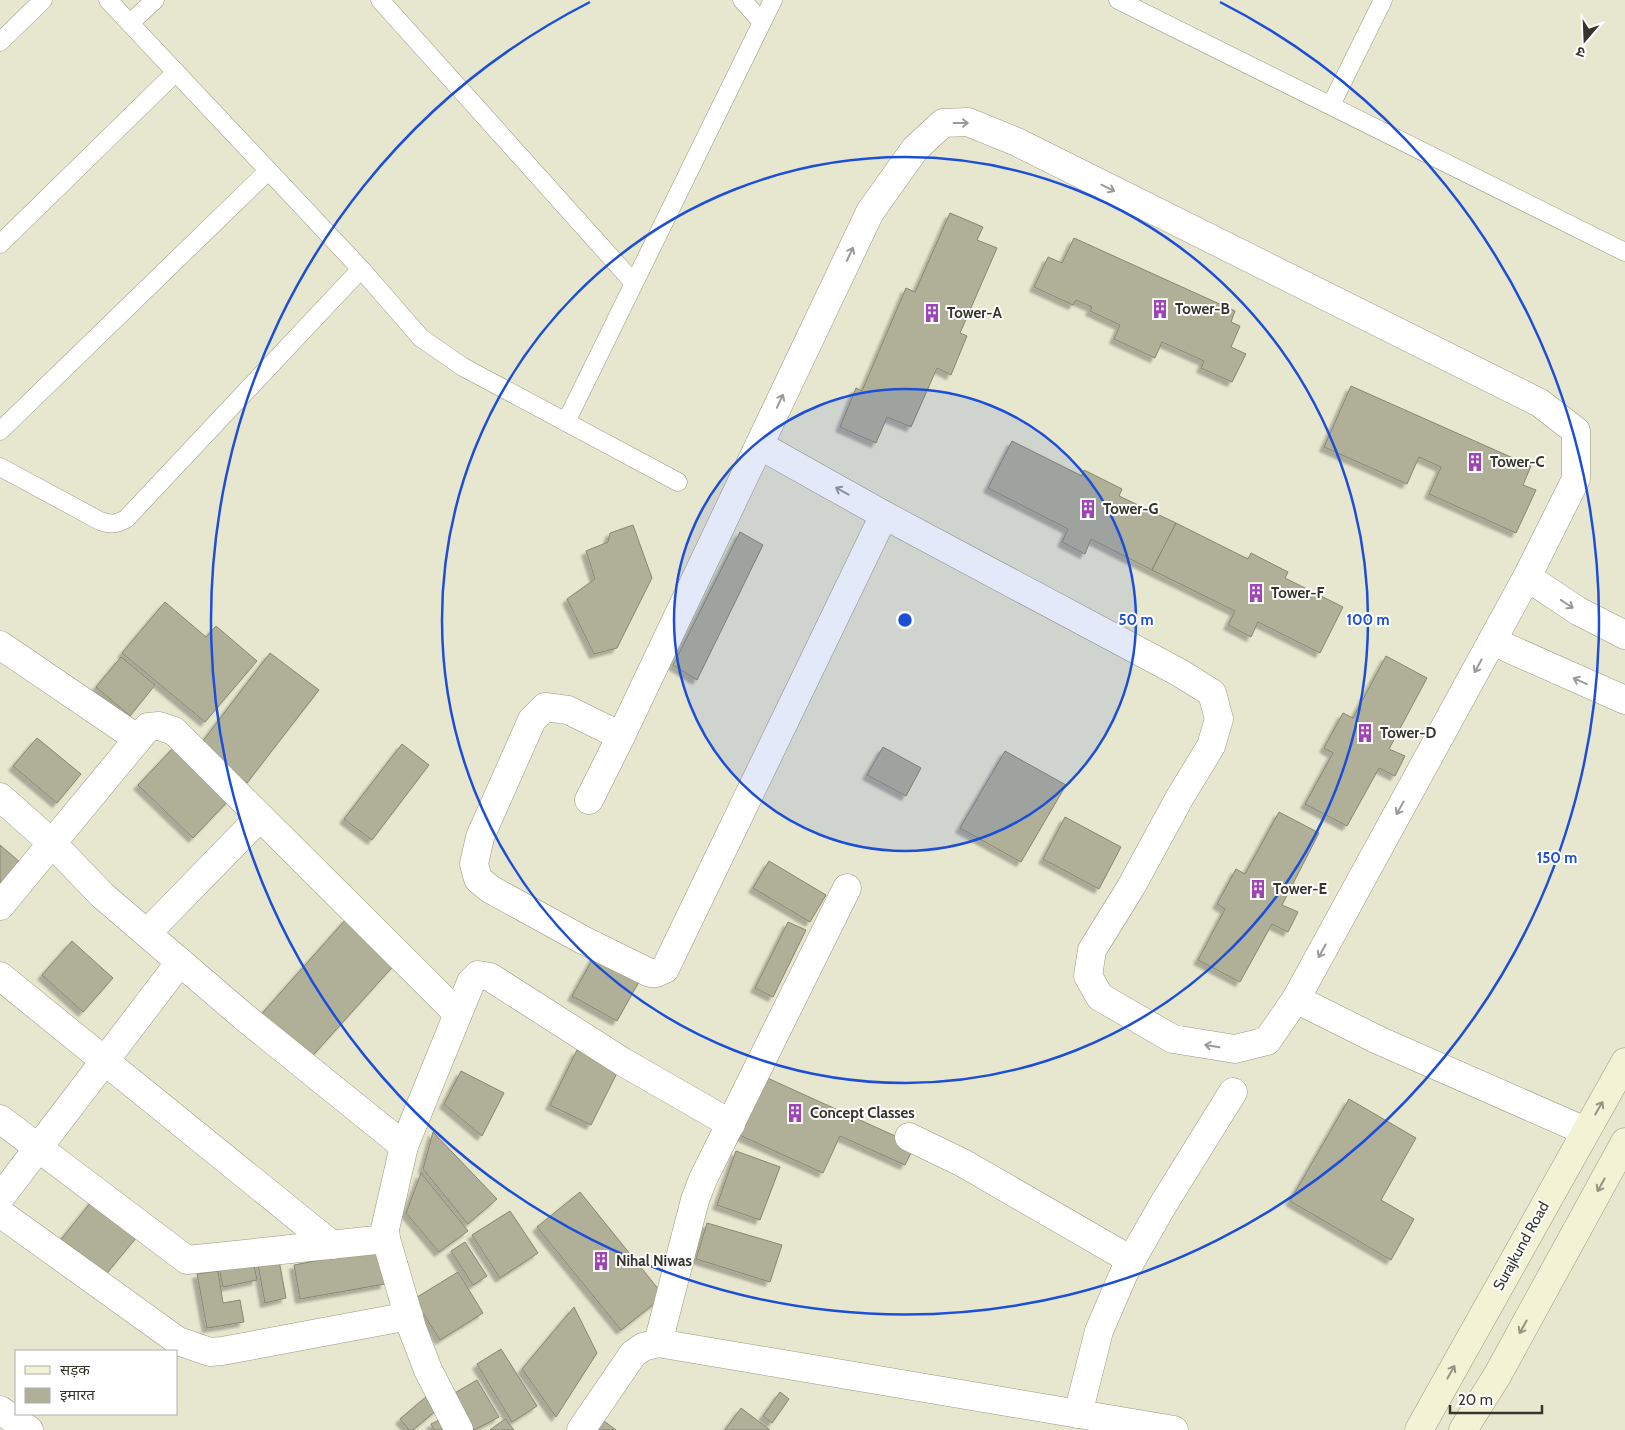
<svg xmlns="http://www.w3.org/2000/svg" width="1625" height="1430" font-family="Cabin,'Noto Sans Devanagari',sans-serif">
<style>
.building{fill:#b0b099;stroke:#878771;filter:url(#shadow)}
.lines{fill:none;stroke-linecap:round;stroke-linejoin:round}
.service-casing{stroke:#999982;stroke-width:19}
.minor-casing{stroke:#999982;stroke-width:29}
.secondary-casing{stroke:#999982;stroke-width:29}
.service{stroke:#fff;stroke-width:18}
.minor{stroke:#fff;stroke-width:28}
.secondary{stroke:#f3f2d4;stroke-width:28}
.oneway{stroke:#9a9a96}
.oneway2{stroke:#949480}
.ring{fill:none;stroke:#1d4ed8;stroke-width:2.5}
.labels{text-anchor:middle;stroke-width:4;stroke-linejoin:round;paint-order:stroke}
.poi-label{font-size:15px;font-weight:bold;fill:#35352c;stroke:#fff;text-anchor:start}
.street-label{font-size:15px;fill:#35352c;stroke:#fff}
.centre{fill:#1d4ed8;stroke:#fff;stroke-width:2.5}
.ring-label{font-size:15px;text-anchor:middle;font-weight:bold;fill:#1d4ed8;stroke:#fff;stroke-width:4;stroke-linejoin:round;paint-order:stroke}
</style>
<defs>
<filter id="shadow"><feDropShadow dx="-4.5" dy="4.5" stdDeviation="1" flood-color="#0004"/></filter>
</defs>
<rect width="100%" height="100%" fill="#e7e7cf"/>
<g class="building">
<polygon points="950,213 983,227 977,240 997,248 960,333 967,336 951,375 937,368 911,427 887,417 876,443 840,427 856,388 862,391 906,288 915,292"/>
<polygon points="1074,238 1235,311 1231,322 1240,326 1231,347 1246,354 1232,382 1201,368 1204,361 1162,342 1155,358 1114,339 1120,325 1090,311 1092,307 1076,300 1073,305 1034,287 1048,257 1062,263"/>
<polygon points="1351,386 1531,466 1523,485 1536,490 1516,533 1429,494 1441,467 1419,457 1407,484 1324,447"/>
<polygon points="1012,441 1082,476 1084,470 1122,489 1119,496 1176,523 1152,570 1091,539 1085,554 1062,542 1068,529 988,488"/>
<polygon points="1176,523 1248,559 1251,553 1288,572 1285,578 1343,607 1320,653 1258,622 1251,637 1228,625 1235,611 1152,570"/>
<polygon points="633,525 652,578 617,648 594,654 567,599 595,579 586,551 608,542 610,533"/>
<polygon points="740,532 763,545 697,680 673,665"/>
<polygon points="165,602 206,637 216,626 257,661 205,722 122,653"/>
<polygon points="270,653 319,690 247,783 199,746"/>
<polygon points="1386,656 1427,678 1389,749 1405,756 1395,776 1379,768 1347,826 1305,804 1333,753 1324,748 1343,713 1353,718"/>
<polygon points="121,657 155,685 130,716 96,687"/>
<polygon points="37,738 81,774 57,803 13,766"/>
<polygon points="402,744 429,765 372,840 344,819"/>
<polygon points="176,745 232,797 193,838 138,785"/>
<polygon points="883,747 921,768 906,796 867,775"/>
<polygon points="1005,751 1066,785 1021,862 960,828"/>
<polygon points="1279,812 1319,833 1282,905 1298,912 1288,932 1272,924 1240,982 1198,960 1225,909 1217,904 1236,869 1245,874"/>
<polygon points="1065,817 1121,847 1099,889 1043,859"/>
<polygon points="0,845 21,863 0,887"/>
<polygon points="769,861 826,895 810,922 753,888"/>
<polygon points="347,918 397,962 308,1061 257,1019"/>
<polygon points="788,922 806,930 773,997 755,988"/>
<polygon points="72,941 113,978 83,1012 42,975"/>
<polygon points="595,955 640,980 617,1021 572,996"/>
<polygon points="577,1050 618,1071 591,1125 550,1105"/>
<polygon points="461,1071 504,1093 482,1136 444,1104"/>
<polygon points="763,1076 915,1145 905,1165 840,1136 823,1173 737,1134"/>
<polygon points="1349,1099 1416,1138 1381,1200 1414,1219 1391,1260 1290,1201"/>
<polygon points="433,1132 497,1199 468,1224 423,1169"/>
<polygon points="736,1151 780,1167 760,1220 717,1205"/>
<polygon points="421,1173 468,1231 439,1252 406,1213"/>
<polygon points="580,1192 664,1296 621,1330 537,1227"/>
<polygon points="96,1196 141,1232 103,1278 59,1242"/>
<polygon points="510,1211 538,1253 500,1278 472,1235"/>
<polygon points="707,1223 782,1245 770,1282 696,1259"/>
<polygon points="465,1242 487,1276 473,1285 451,1251"/>
<polygon points="379,1249 385,1284 300,1299 294,1265"/>
<polygon points="278,1255 286,1298 265,1303 257,1259"/>
<polygon points="253,1260 257,1280 223,1287 219,1267"/>
<polygon points="218,1271 223,1303 240,1300 244,1322 207,1328 197,1274"/>
<polygon points="458,1272 483,1313 440,1340 414,1299"/>
<polygon points="574,1307 597,1353 556,1417 522,1369"/>
<polygon points="501,1349 537,1406 512,1422 477,1364"/>
<polygon points="477,1380 499,1417 474,1430 453,1394"/>
<polygon points="780,1392 789,1399 772,1423 763,1416"/>
<polygon points="427,1396 438,1409 413,1430 409,1430 400,1419"/>
<polygon points="741,1408 770,1430 725,1430"/>
<polygon points="600,1418 616,1430 592,1430"/>
<polygon points="441,1419 446,1430 434,1430 431,1424"/>
<polygon points="505,1419 514,1430 490,1430"/>
</g>
<g class="lines">
<g class="service-casing">
<g id="service">
<polyline points="108,0 361,269 421,338 463,367 678,482"/>
<polyline points="380,0 634,283"/>
<polyline points="742,0 762,22"/>
<polyline points="1118,0 1625,252"/>
<polyline points="130,23 155,0"/>
<polyline points="0,42 43,0"/>
<polyline points="1331,105 1383,0"/>
<polyline points="0,244 176,72"/>
<polyline points="566,422 773,0"/>
<polyline points="0,431 268,171"/>
<path d="M0 467 100 521C111 525 116 524 126 519L361 269"/>
</g>
</g>
<g class="minor-casing">
<g id="minor">
<polyline points="1527,577 1578,611 1625,635"/>
<polyline points="1492,641 1625,700"/>
<polyline points="0,645 138,739"/>
<polyline points="621,736 568,710 545,707 532,720 480,837 474,864 478,879 490,889 583,940 650,973 656,973 665,969 884,515"/>
<polyline points="0,797 52,843 102,895 243,1016 404,1146"/>
<polyline points="589,800 621,736 870,212 915,149 943,123 968,122 1017,142 1540,403 1576,431 1576,479 1527,577 1296,999 1267,1041 1235,1049 1173,1039 1100,997 1088,976 1092,950 1131,887 1180,797 1211,746 1219,719 1212,693 1180,673 884,515 759,445"/>
<polyline points="0,906 148,727 159,726 174,731 457,1013"/>
<polyline points="147,933 260,817"/>
<polyline points="0,976 332,1245"/>
<polyline points="1296,999 1378,1040 1585,1131"/>
<polyline points="0,1119 187,1260 386,1239"/>
<polyline points="909,1137 963,1163 1131,1260"/>
<polyline points="0,1198 180,962"/>
<polyline points="0,1213 178,1341 210,1352 222,1351 409,1316"/>
<polyline points="658,1343 695,1200 703,1179 847,888"/>
<polyline points="0,1410 29,1430"/>
<polyline points="1078,1414 1099,1331 1124,1273 1164,1203 1233,1092"/>
<polyline points="459,1430 428,1370 412,1328 386,1239 385,1229 404,1146 471,982 478,975 490,977 623,1062 731,1124"/>
<polyline points="581,1430 633,1354 643,1347 658,1343 1174,1430"/>
</g>
</g>
<g class="secondary-casing">
<g id="secondary">
<polyline points="1419,1430 1625,1062"/>
<polyline points="1463,1430 1497,1376 1625,1142"/>
</g>
</g>
<use href="#service" class="service"/>
<use href="#minor" class="minor"/>
<use href="#secondary" class="secondary"/>
</g>
<defs><path id="oneway-shaft" d="M-6 0H5M1.5-3L5.5 0L1.5 3" fill="none" stroke-width="1.6" stroke-linecap="round" stroke-linejoin="round" transform="scale(1.25)"/></defs>
<g class="oneway">
<use href="#oneway-shaft" transform="translate(961 123)"/>
<use href="#oneway-shaft" transform="translate(1108 188) rotate(26)"/>
<use href="#oneway-shaft" transform="translate(850 254) rotate(-65)"/>
<use href="#oneway-shaft" transform="translate(780 401) rotate(-65)"/>
<use href="#oneway-shaft" transform="translate(842 491) rotate(-151)"/>
<use href="#oneway-shaft" transform="translate(1567 604) rotate(34)"/>
<use href="#oneway-shaft" transform="translate(1478 666) rotate(119)"/>
<use href="#oneway-shaft" transform="translate(1580 681) rotate(-156)"/>
<use href="#oneway-shaft" transform="translate(1400 808) rotate(119)"/>
<use href="#oneway-shaft" transform="translate(1322 951) rotate(119)"/>
<use href="#oneway-shaft" transform="translate(1212 1046) rotate(-170)"/>
</g>
<g class="oneway2">
<use href="#oneway-shaft" transform="translate(1599 1108) rotate(-60)"/>
<use href="#oneway-shaft" transform="translate(1601 1185) rotate(119)"/>
<use href="#oneway-shaft" transform="translate(1523 1327) rotate(119)"/>
<use href="#oneway-shaft" transform="translate(1451 1372) rotate(-61)"/>
</g>
<circle cx="905" cy="620" r="231" fill="#1d4ed8" fill-opacity=".12"/>
<g class="ring">
<circle cx="905" cy="620" r="231"/>
<circle cx="905" cy="620" r="463"/>
<path d="M1220 2A694 694 0 1 1 590 2"/>
</g>
<defs>
<g id="building-bare" transform="scale(1.5)"><path d="M-4-6H4V6H1V3H-1V6H-4ZM-2.5-4.3h1.7v1.8h-1.7ZM.8-4.3h1.7v1.8H.8ZM-2.5-1h1.7V.8h-1.7ZM.8-1h1.7V.8H.8Z" fill="#9d45b2" stroke="#fff" stroke-width="2.5" paint-order="stroke"/></g>
</defs>
<g fill-rule="evenodd">
<use href="#building-bare" x="1160" y="309"/>
<use href="#building-bare" x="932" y="313"/>
<use href="#building-bare" x="1475" y="462"/>
<use href="#building-bare" x="1088" y="509"/>
<use href="#building-bare" x="1256" y="593"/>
<use href="#building-bare" x="1365" y="733"/>
<use href="#building-bare" x="1258" y="889"/>
<use href="#building-bare" x="795" y="1113"/>
<use href="#building-bare" x="601" y="1261"/>
</g>
<g class="labels">
<g class="poi-label">
<text x="1175" y="314">Tower-B</text>
<text x="947" y="318">Tower-A</text>
<text x="1490" y="467">Tower-C</text>
<text x="1103" y="514">Tower-G</text>
<text x="1271" y="598">Tower-F</text>
<text x="1380" y="738">Tower-D</text>
<text x="1273" y="894">Tower-E</text>
<text x="810" y="1118">Concept Classes</text>
<text x="616" y="1266">Nihal Niwas</text>
</g>
<g class="street-label">
<text transform="translate(1521 1246) rotate(-61)" y="5">Surajkund Road</text>
</g>
</g>
<circle cx="905" cy="620" r="8" class="centre"/>
<g class="ring-label">
<text x="1136" y="625">50 m</text>
<text x="1368" y="625">100 m</text>
<text x="1557" y="863">150 m</text>
</g>
<rect x="15" y="1350" width="162" height="65" fill="#ffffff" stroke="#aeaeab"/>
<rect x="25" y="1366" width="25" height="8" fill="#f3f2d4" stroke="#aeaeab"/>
<text x="60" y="1375" font-size="15" fill="#35352c">सड़क</text>
<rect x="25" y="1388" width="25" height="15" fill="#b0b099" stroke="#aeaeab"/>
<text x="60" y="1400" font-size="15" fill="#35352c">इमारत</text>
<g transform="translate(1585 40) rotate(199)" stroke="#ffffff" stroke-width="4" paint-order="stroke">
<path d="M0-4L9 19L0 12L-9 19Z" fill="#35352c"/>
<text y="-8" font-size="14" font-weight="bold" text-anchor="middle" fill="#35352c">उ</text>
</g>
<path d="M1450 1405v8h92v-8" fill="none" stroke="#35352c" stroke-width="2.5"/>
<text x="1458" y="1405" font-size="15" fill="#35352c" stroke="#ffffff" stroke-width="4" paint-order="stroke">20 m</text>
</svg>
